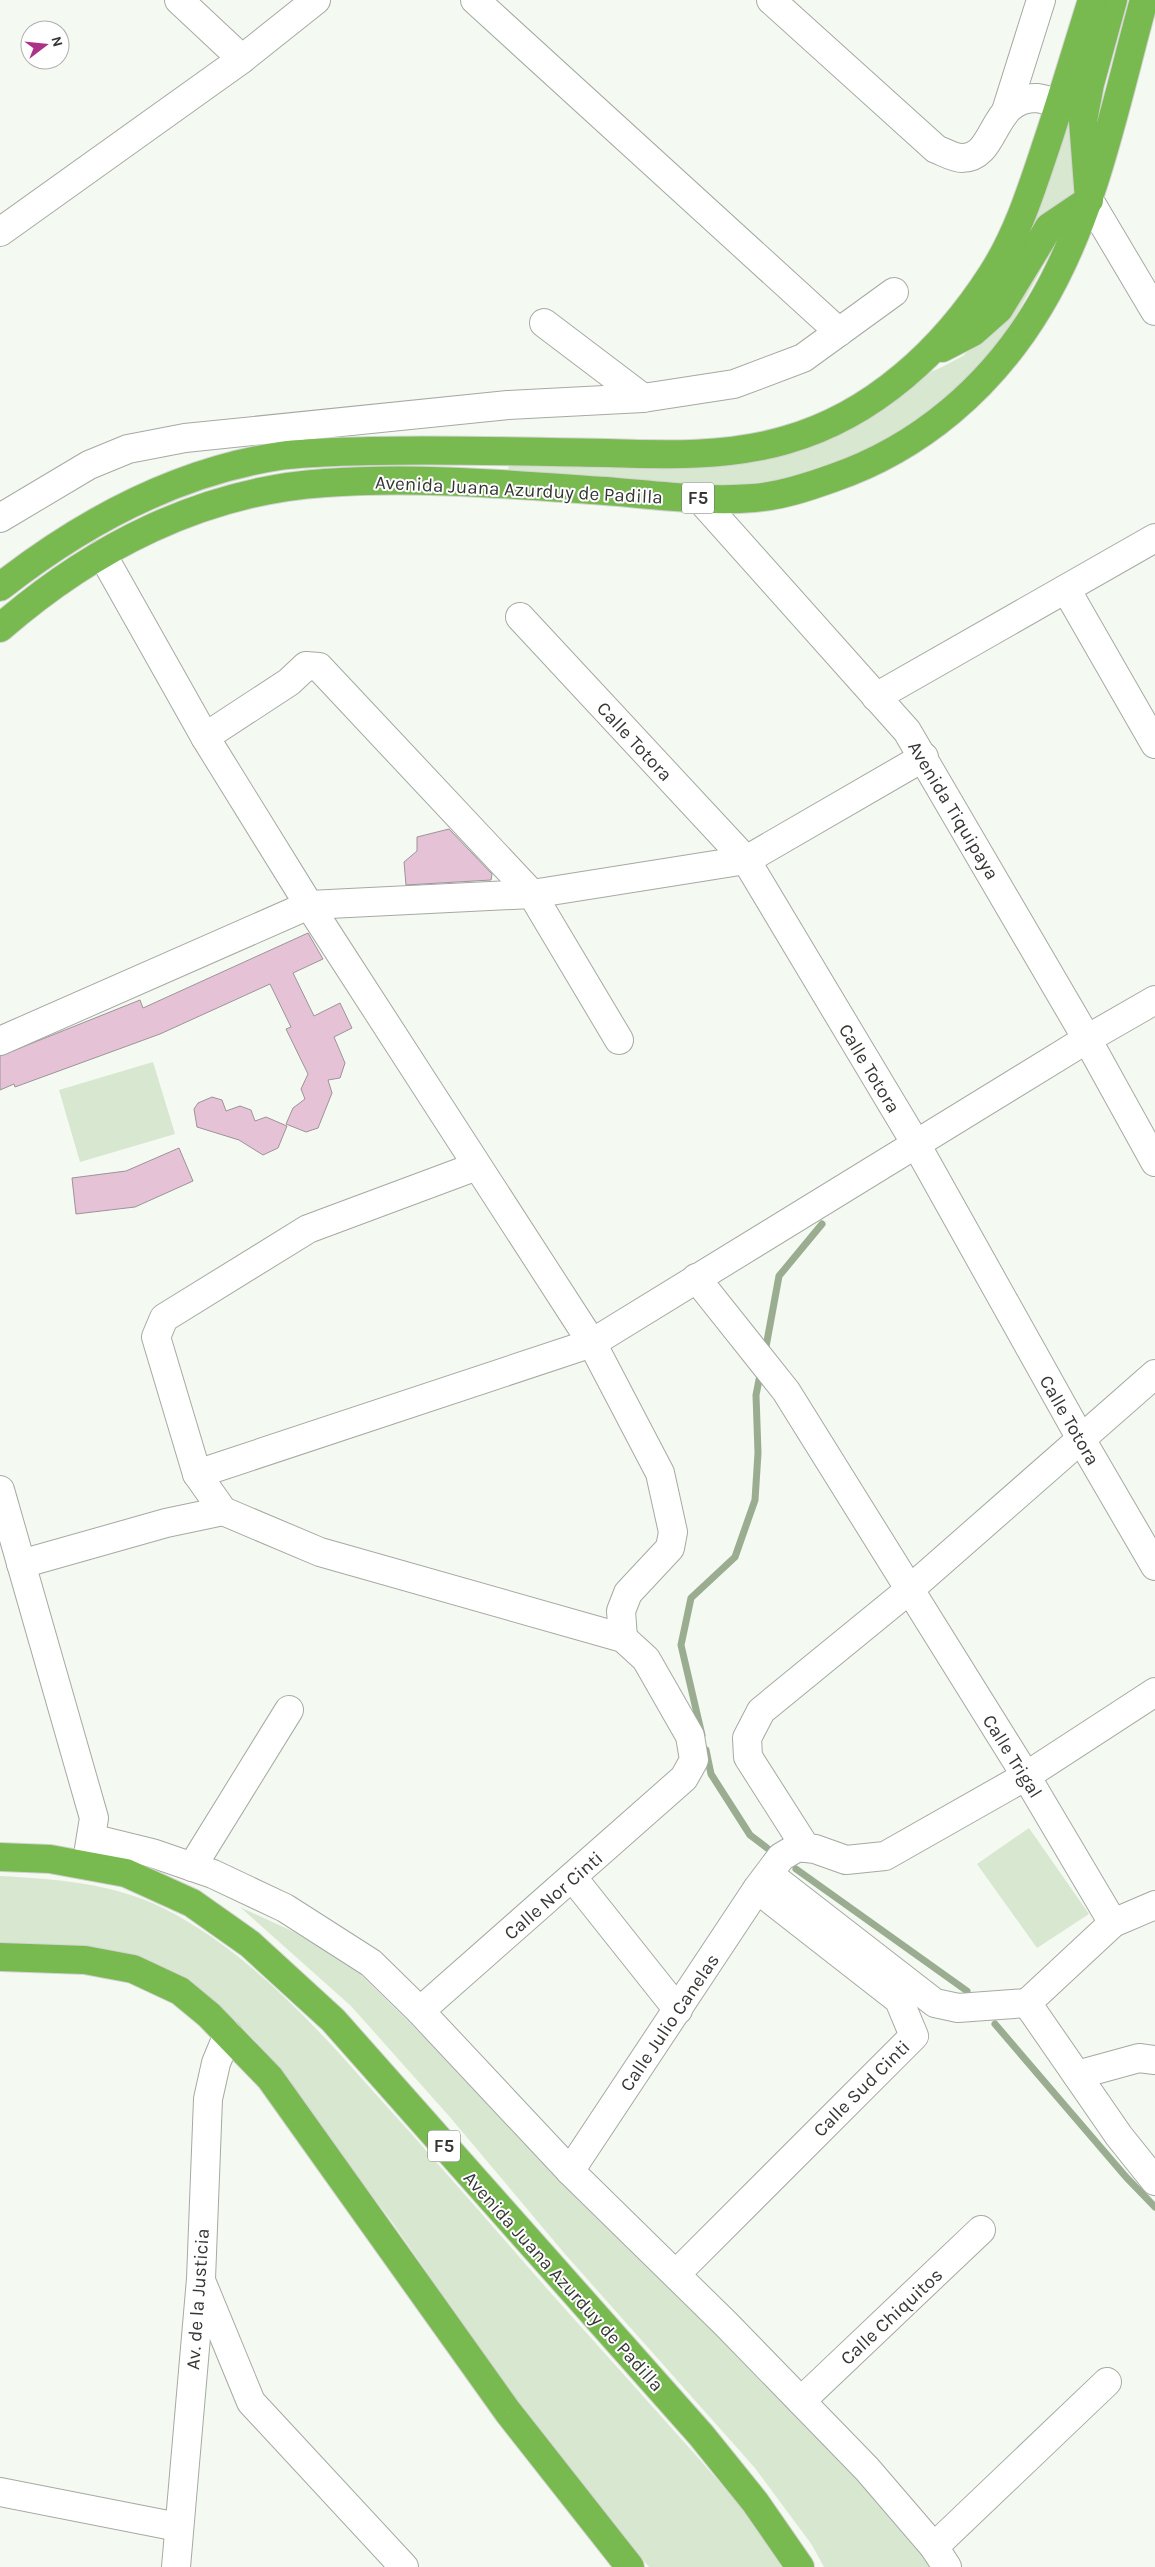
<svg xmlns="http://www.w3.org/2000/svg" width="1155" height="2567" font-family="Karla,sans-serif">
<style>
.green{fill:#d8e7d0}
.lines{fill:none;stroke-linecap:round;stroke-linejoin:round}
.stream{stroke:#9aad90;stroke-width:7}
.building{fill:#e5c2d6;stroke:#9c9498}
.minor-casing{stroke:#a5aaa3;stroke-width:30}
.highway-casing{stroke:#d3d3d2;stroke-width:30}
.minor{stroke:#fff;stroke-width:28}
.highway{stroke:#78b950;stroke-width:28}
.labels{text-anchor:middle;stroke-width:4;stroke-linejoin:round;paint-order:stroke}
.shield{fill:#fff;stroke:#727371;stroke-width:1}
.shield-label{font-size:18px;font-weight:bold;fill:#353734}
.street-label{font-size:19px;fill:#353734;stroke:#fff}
</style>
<rect width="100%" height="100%" fill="#f4f9f2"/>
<g class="green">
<polygon points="1069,114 1078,186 1072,195 1026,237 1039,208"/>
<polygon points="1062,231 1010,327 985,360 956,391 892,439 855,457 784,480 746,484 706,485 508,474 509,462 695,467 940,368 963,356 983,336"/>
<polygon points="153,1062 175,1134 80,1162 59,1090"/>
<polygon points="1029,1828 1089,1914 1037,1948 977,1864"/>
<path d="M0 1876C56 1879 112 1883 163 1908 250 1952 317 2028 381 2100 438 2163 493 2227 549 2291 597 2345 645 2398 693 2452 725 2488 758 2525 782 2567H649L518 2404 392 2222 257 2043 235 2020 191 1986 0 1944Z"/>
<polygon points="240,1907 294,1932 352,1966 571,2181 846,2462 934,2567 824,2567 812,2545 755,2468 565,2254 449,2116 351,2006"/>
</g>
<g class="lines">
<g class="stream">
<polyline points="765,1352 779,1276 822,1224"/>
<polyline points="702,1735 681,1645 691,1598 735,1557 755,1500 758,1453 756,1395 761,1370"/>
<polyline points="706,1750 711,1774 750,1835 767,1848"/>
<polyline points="796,1869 967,1991"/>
<polyline points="995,2024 1126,2177 1155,2207"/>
</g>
</g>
<g class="building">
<polygon points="449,829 492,874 491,880 406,885 404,862 417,851 417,837"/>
<polygon points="308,933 323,959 293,973 314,1016 340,1003 352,1028 334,1037 345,1063 340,1078 328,1080 332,1093 318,1128 306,1132 286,1124 293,1108 305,1099 301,1089 308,1074 286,1029 291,1027 270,984 160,1034 15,1087 14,1084 0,1090 0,1056 140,1000 143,1008"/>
<polygon points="212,1097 222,1100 226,1111 240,1106 251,1110 255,1121 266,1117 287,1126 278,1148 263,1155 239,1140 197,1127 194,1109 198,1103"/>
<polygon points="179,1148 193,1181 135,1207 76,1214 72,1178 126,1171"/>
</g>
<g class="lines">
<g class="minor-casing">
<g id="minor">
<polyline points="179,0 242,59"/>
<polyline points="475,0 839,332"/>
<path d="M771 0 936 149C944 152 954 158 962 158 998 158 990 97 1037 98 1045 99 1053 102 1060 104"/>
<polyline points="1007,108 1041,0"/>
<polyline points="1089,200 1155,311"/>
<polyline points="0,232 242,59 316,0"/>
<polyline points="544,323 643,398"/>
<polyline points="699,498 907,731 1087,1039 1155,1162"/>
<polyline points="0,518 89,465 128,449 185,438 508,405 643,398 734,384 803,358 894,292"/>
<polyline points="102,554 205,737 309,905 592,1343 660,1473 673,1532 670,1548 628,1593 621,1611 623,1638"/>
<polyline points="1066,589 1155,744"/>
<polyline points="520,617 746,860 916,1144 1081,1439 1155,1566"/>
<polyline points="876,697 1155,538"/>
<polyline points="205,737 289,682 306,666 319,667 532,894 619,1040"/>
<polyline points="0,1041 309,905 532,894 746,860 924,757"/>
<polyline points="696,1278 786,1391 1026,1776 1113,1923"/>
<polyline points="197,1474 592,1343 1087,1039 1155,1000"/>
<polyline points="0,1490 94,1818 88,1855"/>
<polyline points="21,1564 166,1523 223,1511"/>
<polyline points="91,1838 152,1853 213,1874 285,1908 371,1963 420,2011 570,2171 726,2324 867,2469 934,2547 947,2567"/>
<polyline points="806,1848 748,1757 747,1738 761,1711 909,1590 1155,1374"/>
<polyline points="192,1867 289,1710"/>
<polyline points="770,1875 935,2003 958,2008 1027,2003"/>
<polyline points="573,1878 678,2010"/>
<polyline points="1155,1905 1113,1923 1027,2003 1119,2136 1155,2181"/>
<polyline points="420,2011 684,1778 694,1760 690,1736 646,1659 623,1638 320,1552 223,1511 197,1474 156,1337 164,1318 308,1229 477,1166"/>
<polyline points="1077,2075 1139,2058 1155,2060"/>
<polyline points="570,2171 757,1889 781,1857 798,1847 815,1849 846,1860 885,1856 1026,1776 1155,1692"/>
<polyline points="676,2274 914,2036 899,2000 757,1889"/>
<polyline points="202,2283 251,2402 404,2567"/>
<polyline points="801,2401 981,2230"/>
<polyline points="0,2492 178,2527"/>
<polyline points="934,2547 1107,2382"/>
<polyline points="176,2567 201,2279 208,2099 216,2063 228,2034"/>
</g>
</g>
<g class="highway-casing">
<g id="highway">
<polyline points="942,348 973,332 999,309 1049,227 1089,200 1083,121 1090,84 1113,0"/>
<path d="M0 587C83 522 175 472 280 456 310 452 340 452 370 451 449 449 528 452 606 453 666 455 728 457 786 440 874 415 944 349 992 274 1016 237 1030 194 1044 152 1061 102 1076 51 1092 0"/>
<path d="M0 628C92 548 202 491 325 483 415 476 516 485 606 491 655 495 705 502 754 498 781 496 808 487 833 478 920 448 991 387 1039 307 1095 214 1115 104 1144 0"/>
<polyline points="0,1857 50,1859 126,1873 192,1903 250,1944 333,2020 701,2435 755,2502 800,2567"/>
<polyline points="0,1957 85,1960 133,1969 180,1991 209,2015 270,2078 508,2412 630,2567"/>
</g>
</g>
<use href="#minor" class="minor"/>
<use href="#highway" class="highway"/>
</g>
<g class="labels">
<g class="shield">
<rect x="682" y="482.5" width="32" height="31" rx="4"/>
<rect x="428" y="2130.5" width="32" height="31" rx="4"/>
</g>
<g class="shield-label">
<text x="698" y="504">F5</text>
<text x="444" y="2152">F5</text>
</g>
<g class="street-label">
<text transform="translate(519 489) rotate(3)" y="7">Avenida Juana Azurduy de Padilla</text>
<text transform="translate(635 741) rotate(47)" y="7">Calle Totora</text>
<text transform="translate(954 810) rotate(59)" y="7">Avenida Tiquipaya</text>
<text transform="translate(870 1068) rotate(59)" y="7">Calle Totora</text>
<text transform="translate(1070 1420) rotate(60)" y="7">Calle Totora</text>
<text transform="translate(1013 1756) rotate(58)" y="7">Calle Trigal</text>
<text transform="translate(553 1895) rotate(-41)" y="7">Calle Nor Cinti</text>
<text transform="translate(669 2022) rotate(-56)" y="7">Calle Julio Canelas</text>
<text transform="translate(861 2088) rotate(-45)" y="7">Calle Sud Cinti</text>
<text transform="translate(564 2281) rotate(48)" y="7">Avenida Juana Azurduy de Padilla</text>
<text transform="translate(197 2299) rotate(-86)" y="7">Av. de la Justicia</text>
<text transform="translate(891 2316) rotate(-43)" y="7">Calle Chiquitos</text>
</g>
</g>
<g transform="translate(45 45) rotate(74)"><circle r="24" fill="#ffffff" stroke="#aeafae"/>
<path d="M0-4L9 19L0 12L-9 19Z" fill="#ab3287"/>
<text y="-8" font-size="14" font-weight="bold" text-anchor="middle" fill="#353734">N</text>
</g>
</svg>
